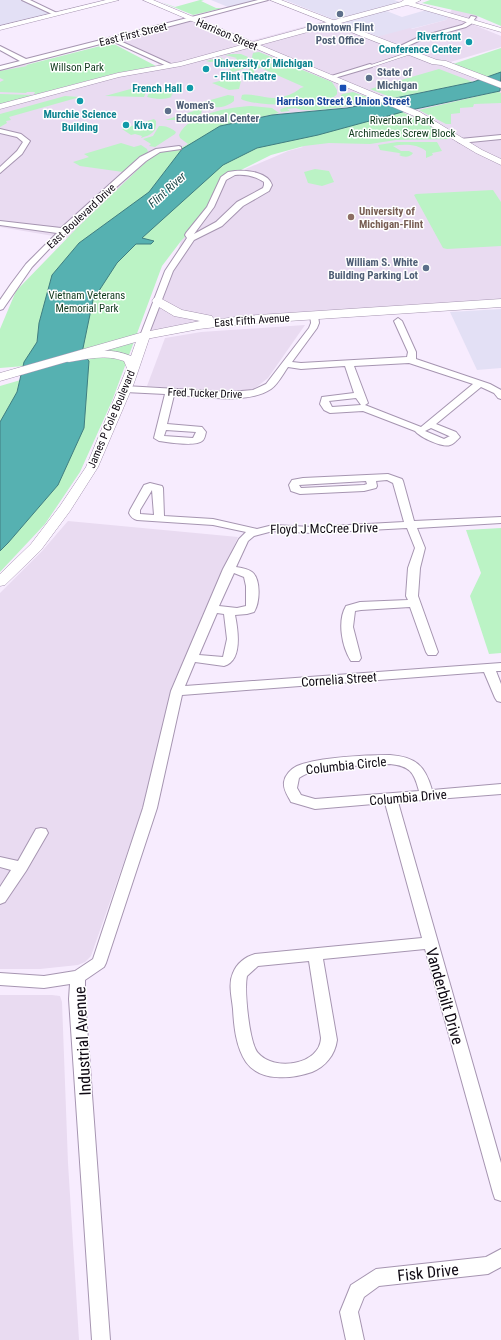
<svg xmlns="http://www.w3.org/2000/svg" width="501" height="1340" font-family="'Roboto Condensed',sans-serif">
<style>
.commercial{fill:#e3e0f5}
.built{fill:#e9dbf1}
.green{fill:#bbf3c5}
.water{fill:#56b1b1;stroke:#407e81}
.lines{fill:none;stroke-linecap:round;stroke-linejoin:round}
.pedestrian-casing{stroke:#a695b1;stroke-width:1}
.minor-casing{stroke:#a695b1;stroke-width:2}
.tertiary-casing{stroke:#a695b1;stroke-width:1}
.secondary-casing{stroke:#a695b1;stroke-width:1}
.pedestrian{fill:#fff;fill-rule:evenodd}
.minor{fill:#fff;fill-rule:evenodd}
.tertiary{fill:#fff;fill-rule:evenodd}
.secondary{fill:#fff;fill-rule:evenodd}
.service-dot{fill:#5c6f8a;stroke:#fff;stroke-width:1.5}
.culture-dot{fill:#0f9aa8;stroke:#fff;stroke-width:1.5}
.transit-dot{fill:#1a4fb4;stroke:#fff;stroke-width:1.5}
.education-dot{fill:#8d6e63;stroke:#fff;stroke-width:1.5}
.labels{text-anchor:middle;stroke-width:3;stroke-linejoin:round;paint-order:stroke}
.far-service-label{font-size:11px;font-weight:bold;fill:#4e5e75;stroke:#fff;text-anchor:start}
.far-street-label{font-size:11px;fill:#0e0812;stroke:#fff}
.far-culture-label{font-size:11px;font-weight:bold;fill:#0d838f;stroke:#fff;text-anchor:end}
.far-park-label{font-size:11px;fill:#103a1d;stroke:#fff}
.far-transit-label{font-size:11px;font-weight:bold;fill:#164399;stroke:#fff}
.far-education-label{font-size:11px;font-weight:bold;fill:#785e54;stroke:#fff;text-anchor:start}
.far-water-label{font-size:12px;font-style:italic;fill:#204a4a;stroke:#fff}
.street-label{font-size:13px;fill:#0e0812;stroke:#fff}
.near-street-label{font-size:16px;fill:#0e0812;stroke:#fff}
</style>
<rect width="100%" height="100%" fill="#f7ecfe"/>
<g class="commercial">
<polygon points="0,0 21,0 51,13 0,26"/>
<polygon points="211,0 258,0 228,7"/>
<polygon points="285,0 394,0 400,2 335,20"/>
<polygon points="384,10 402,17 426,10 449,15 446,20 379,37 341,22"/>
<polygon points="501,309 501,368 477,370 450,312"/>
</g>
<g class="built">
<polygon points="457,0 487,0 474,25 501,36 501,47 447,63 452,68 478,80 432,91 333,110 272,115 77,240 0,227 0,70 24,64 72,86 118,73 158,67 159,65 157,63 115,42 111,42 187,22 192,22 243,43 321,22 369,39 410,28 412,29 446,20"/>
<polygon points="501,91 501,301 223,318 150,331 181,241 229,176 288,151 303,147 294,140 406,111"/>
<polygon points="305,325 268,378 254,389 235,391 147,386 165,338 201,332"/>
<polygon points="68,521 238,537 172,686 142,810 91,956 85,962 78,965 40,969 0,969 0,593 43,550"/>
<polygon points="0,995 52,995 60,996 62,1002 68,1163 79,1340 0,1340"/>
</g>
<g class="green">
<polygon points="200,0 204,0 201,1 216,8 223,8 193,15 161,2 175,7"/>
<polygon points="430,0 501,0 501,26 475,15 422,3"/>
<polygon points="112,43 156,66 117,73 37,94 34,94 35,92 27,92 26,93 0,92 0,82 4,80 0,78 0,71 27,66 26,65"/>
<polygon points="501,48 501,72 487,77 453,64"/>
<polygon points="259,52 281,61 262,62 253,59 252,57 253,53"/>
<polygon points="232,54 241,54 248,57 246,68 233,72 229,70 233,67 219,61 210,62 206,61 220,57 230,64 240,61 235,59 237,58 225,55"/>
<path d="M285 63 332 82 337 90V94C327 108 256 107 241 99L243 91 242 95C250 93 265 98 274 98 281 97 288 96 293 93 298 91 299 88 304 87L261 68 255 69 251 81 246 78 249 69C260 62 273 63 285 63Z"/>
<polygon points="439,69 473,82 393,98 370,89"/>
<polygon points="227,79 241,81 239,89 229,90 212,83"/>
<polygon points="149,84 144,97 105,96"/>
<path d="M156 86 174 93 171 94 173 95 170 96 172 97C163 100 155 99 147 97L152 87Z"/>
<polygon points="500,91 498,92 501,93 501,103 474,104 473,107 460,108 460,113 451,114 451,124 446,124 419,110"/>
<polygon points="353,92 367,97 368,100 352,102 340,97 342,94"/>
<polygon points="0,94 34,95 0,104"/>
<path d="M228 95 234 96V101C225 109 211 109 200 103Z"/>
<polygon points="65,96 80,97 9,117 11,120 6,121 7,123 0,127 0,114"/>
<path d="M361 104C348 106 306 114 296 108L287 109 290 111 281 112 280 110C286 103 350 102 361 104Z"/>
<polygon points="192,106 196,106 202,110 201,114 190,119 188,118 185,119 188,120 165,120 194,111 187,107"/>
<path d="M251 106 272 108 279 113 221 126 294 140 402 112 424 122 449 139 396 140 370 144 329 143 304 146 271 155 229 176 225 181 210 211 181 241 162 266 112 401 80 472 45 524 0 572V386L86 361 0 368V329L16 291 77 228 150 158 159 152 179 149 220 126 188 144 180 138 179 135C188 114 230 107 251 106Z"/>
<path d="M154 119 156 121C157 132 151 135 141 138L142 136 135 134 131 135 122 129Z"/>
<path d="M159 126C166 126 170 127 176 132L175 134 155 147 149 146 151 144 143 139 153 136Z"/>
<path d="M397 142H437L442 151 432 153 433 155 426 158V151C417 144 404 144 393 146L401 151H409L413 153C410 158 403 157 399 155L401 154 399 153 380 150 378 145Z"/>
<polygon points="121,143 134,147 141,145 147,149 148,152 123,172 80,166 73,162 89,157 84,154"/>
<polygon points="315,169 329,171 334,182 322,186 308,183 304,172"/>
<polygon points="493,190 501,202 501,246 447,249 443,248 414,195 416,194"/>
<polygon points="501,528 501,653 489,654 470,596 481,573 466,530"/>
</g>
<polygon class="water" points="501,72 500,91 406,111 318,135 257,148 223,165 142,238 154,241 151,244 136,244 117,263 93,300 82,353 89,361 84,428 58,485 8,543 0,551 0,422 17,392 24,362 37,342 39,323 52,275 79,243 149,192 182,149 220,126 272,115 347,108 473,82"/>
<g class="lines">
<g class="pedestrian-casing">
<polygon id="pedestrian" points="410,52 414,53 372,67 368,66"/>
</g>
<g class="minor-casing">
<g id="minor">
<polygon points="22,0 30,0 59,14 54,15"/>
<polygon points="258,0 268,0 118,40 173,65 173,67 169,67 112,41 0,70 0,66 20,61 0,50 0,46 26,59"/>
<polygon points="471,16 476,17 471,24 466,27 423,39 401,49 396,48 419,37 462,25 467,22"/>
<polygon points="370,64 372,65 372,67 331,79 328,77"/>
<polygon points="0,129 21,134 30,141 22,154 0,173 0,167 17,151 23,142 17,137 0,133"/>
<polygon points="501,135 501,139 460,143 457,141 460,139"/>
<polygon points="179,146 181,147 181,149 160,152 146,161 88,212 50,248 32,267 3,309 0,310 0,300 11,284 26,264 57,233 0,225 0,221 61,228 140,157 156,149"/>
<path d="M235 171C247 170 268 172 272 185L269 191 243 206 222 226 194 240 173 271 148 336 147 338H141L140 336 165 271 187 238 185 235 186 233 207 207 221 177 228 172ZM235 175C246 174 255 176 264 182V185L263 188 237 202 216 222 194 234 214 207 226 180Z"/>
<path d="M314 312 318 315 319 323 317 328 292 362 301 363 407 357 408 352 394 321 398 318 402 321 416 352V359L490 384 501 390V399L498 398 494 393 481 387 436 424 456 432 460 437C457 440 454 444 450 445 442 448 420 437 415 431L363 411 330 413 324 410 320 404 322 397 354 393 345 366 301 369 288 367C283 374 278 384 271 389 247 405 202 396 174 395L167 424 202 427 206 432C205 435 205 439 202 441 195 447 168 442 159 441L154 438 165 394 125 392 120 389 125 386 230 392 253 390 266 384 309 328 311 323 310 315ZM409 363 473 384 421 427 365 405 368 403 354 366ZM356 398 361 405 332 407 329 401ZM431 428 449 436H450L444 439 425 431ZM166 430 196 432 193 438 164 436Z"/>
<path d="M388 474 402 479 403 481 414 521 501 517V523L417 528 425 548 420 568 418 596 438 652 436 655H428L426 652 410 607 361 610 355 611 353 627 361 658 359 661H351C342 647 337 621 346 606L360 602 408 600 406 596 408 568 415 548 407 528 312 533 273 531 254 536 248 541 236 567C242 568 248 569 252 572 261 579 260 603 254 612L247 614 235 615C238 630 243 661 224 666L195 662 185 686 501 663V671H496L501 684V702L497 701 495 698 484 672 182 695 157 808 106 963 104 967 85 980V999L110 1340H92L69 999 70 984 44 988 0 985V973L44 976 75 971 93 959 143 808 171 691 223 569 239 539 246 532 213 525 137 520C133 519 131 517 129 513L130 510 144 485 150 483 162 486 163 488 164 516 213 519 257 529 273 525 312 527 404 522 393 483 387 480 376 481 377 486 376 488 364 491 300 494 291 491 289 485 292 480 303 478ZM366 481 367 484 364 485 301 488 299 485ZM152 490 154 515 140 514V510ZM234 573 244 577 246 586V606L237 608 219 606ZM217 613 224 614 227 639 223 657 199 655Z"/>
<path d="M390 755C415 757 425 765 432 790L501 784V794L398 802 501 1163V1201L495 1199 493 1193 425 949 323 959 337 1040C335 1055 325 1067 312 1072 292 1079 260 1082 246 1062 236 1047 234 1027 233 1009 232 998 228 984 233 973 237 963 245 957 255 954L422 938 385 803 315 809 291 802C288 796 283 790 284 782 285 775 291 769 297 766 318 757 367 755 390 755ZM390 764C410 766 414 772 419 791L315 799 301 795 297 788 299 778C314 766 369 765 390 764ZM309 961 321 1038C320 1065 274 1072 258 1053 249 1043 244 989 247 976L258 966Z"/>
<polygon points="41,828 46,829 48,833 26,871 5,902 0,904 0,887 11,870 0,867 0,857 18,861 36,829"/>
<polygon points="501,1249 501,1267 488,1274 379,1286 364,1297 358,1312 364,1340 346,1340 340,1312 351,1285 376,1269 486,1257"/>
</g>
</g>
<g class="tertiary-casing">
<g id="tertiary">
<polygon points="106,0 119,0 0,30 0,26"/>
<polygon points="143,0 153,0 253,42 401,2 404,0 421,0 415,3 501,28 501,32 407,5 260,45 420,112 482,150 501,159 501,165 476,153 414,116 252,47 181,66 119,77 0,109 0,104 118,73 180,62 245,44"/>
<path d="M144 333 150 336 134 383 98 467 70 511 41 550 5 585 0 586V574L31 544 60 506 86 467 127 368 124 361C106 354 87 359 69 362L65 361 63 359 65 357 69 356C91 351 110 347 131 356L138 336Z"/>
</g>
</g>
<g class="secondary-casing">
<g id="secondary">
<polygon points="270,0 281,0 437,60 446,61 501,82 501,88 441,65 432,64"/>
<polygon points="158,297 182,310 212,316 214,320 243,316 501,299 501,307 243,324 199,329 146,339 0,381 0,373 140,333 200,321 174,316 154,304 152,301 154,298"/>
</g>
</g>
<use href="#pedestrian" class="pedestrian"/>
<use href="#minor" class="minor"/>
<use href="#tertiary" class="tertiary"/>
<use href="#secondary" class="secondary"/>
</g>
<g class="service-dot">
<circle cx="340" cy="14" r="4"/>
<circle cx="369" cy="78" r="4"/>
<circle cx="168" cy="111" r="4"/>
<circle cx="426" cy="268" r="4"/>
</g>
<g class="culture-dot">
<circle cx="469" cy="42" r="4"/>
<circle cx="206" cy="69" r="4"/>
<circle cx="190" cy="88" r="4"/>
<circle cx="80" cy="101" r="4"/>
<circle cx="126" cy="125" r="4"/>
</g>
<rect class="transit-dot" x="339" y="84" width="8" height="8" rx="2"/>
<circle class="education-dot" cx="351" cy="217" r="4"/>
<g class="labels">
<g class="far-service-label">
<text x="340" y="31" text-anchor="middle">Downtown Flint<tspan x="340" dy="13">Post Office</tspan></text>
<text x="377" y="76">State of<tspan x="377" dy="13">Michigan</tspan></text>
<text x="176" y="109">Women's<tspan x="176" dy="13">Educational Center</tspan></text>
<text x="418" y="266" text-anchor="end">William S. White<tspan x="418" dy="13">Building Parking Lot</tspan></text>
</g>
<g class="far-street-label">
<text transform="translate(133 34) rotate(-14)" y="4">East First Street</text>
<text transform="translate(227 34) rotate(23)" y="4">Harrison Street</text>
<text transform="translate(81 216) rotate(-43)" y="4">East Boulevard Drive</text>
<text transform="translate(252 320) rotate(-4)" y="4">East Fifth Avenue</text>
<text transform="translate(205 393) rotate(2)" y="4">Fred Tucker Drive</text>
<text transform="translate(111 419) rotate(-67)" y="4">James P Cole Boulevard</text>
</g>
<g class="far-culture-label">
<text x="461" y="40">Riverfront<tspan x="461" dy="13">Conference Center</tspan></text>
<text x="214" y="67" text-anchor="start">University of Michigan<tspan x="214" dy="13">- Flint Theatre</tspan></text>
<text x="182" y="92">French Hall</text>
<text x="80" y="118" text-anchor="middle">Murchie Science<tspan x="80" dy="13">Building</tspan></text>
<text x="134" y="129" text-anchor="start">Kiva</text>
</g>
<g class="far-park-label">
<text x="77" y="71">Willson Park</text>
<text x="402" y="124">Riverbank Park<tspan x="402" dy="13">Archimedes Screw Block</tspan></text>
<text x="87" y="299">Vietnam Veterans<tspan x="87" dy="13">Memorial Park</tspan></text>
</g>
<g class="far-transit-label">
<text x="343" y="105">Harrison Street &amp; Union Street</text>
</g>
<g class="far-education-label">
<text x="359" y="215">University of<tspan x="359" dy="13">Michigan-Flint</tspan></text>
</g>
<g class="far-water-label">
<text transform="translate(167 190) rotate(-42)" y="4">Flint River</text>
</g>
<g class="street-label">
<text transform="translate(324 528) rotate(-1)" y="5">Floyd J McCree Drive</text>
<text transform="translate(339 679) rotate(-4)" y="5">Cornelia Street</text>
<text transform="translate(346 765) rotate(-6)" y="5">Columbia Circle</text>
<text transform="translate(408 797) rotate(-5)" y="5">Columbia Drive</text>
</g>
<g class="near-street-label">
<text transform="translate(445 996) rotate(74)" y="6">Vanderbilt Drive</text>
<text transform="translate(82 1041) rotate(-93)" y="6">Industrial Avenue</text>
<text transform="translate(428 1272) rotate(-6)" y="6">Fisk Drive</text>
</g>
</g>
</svg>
